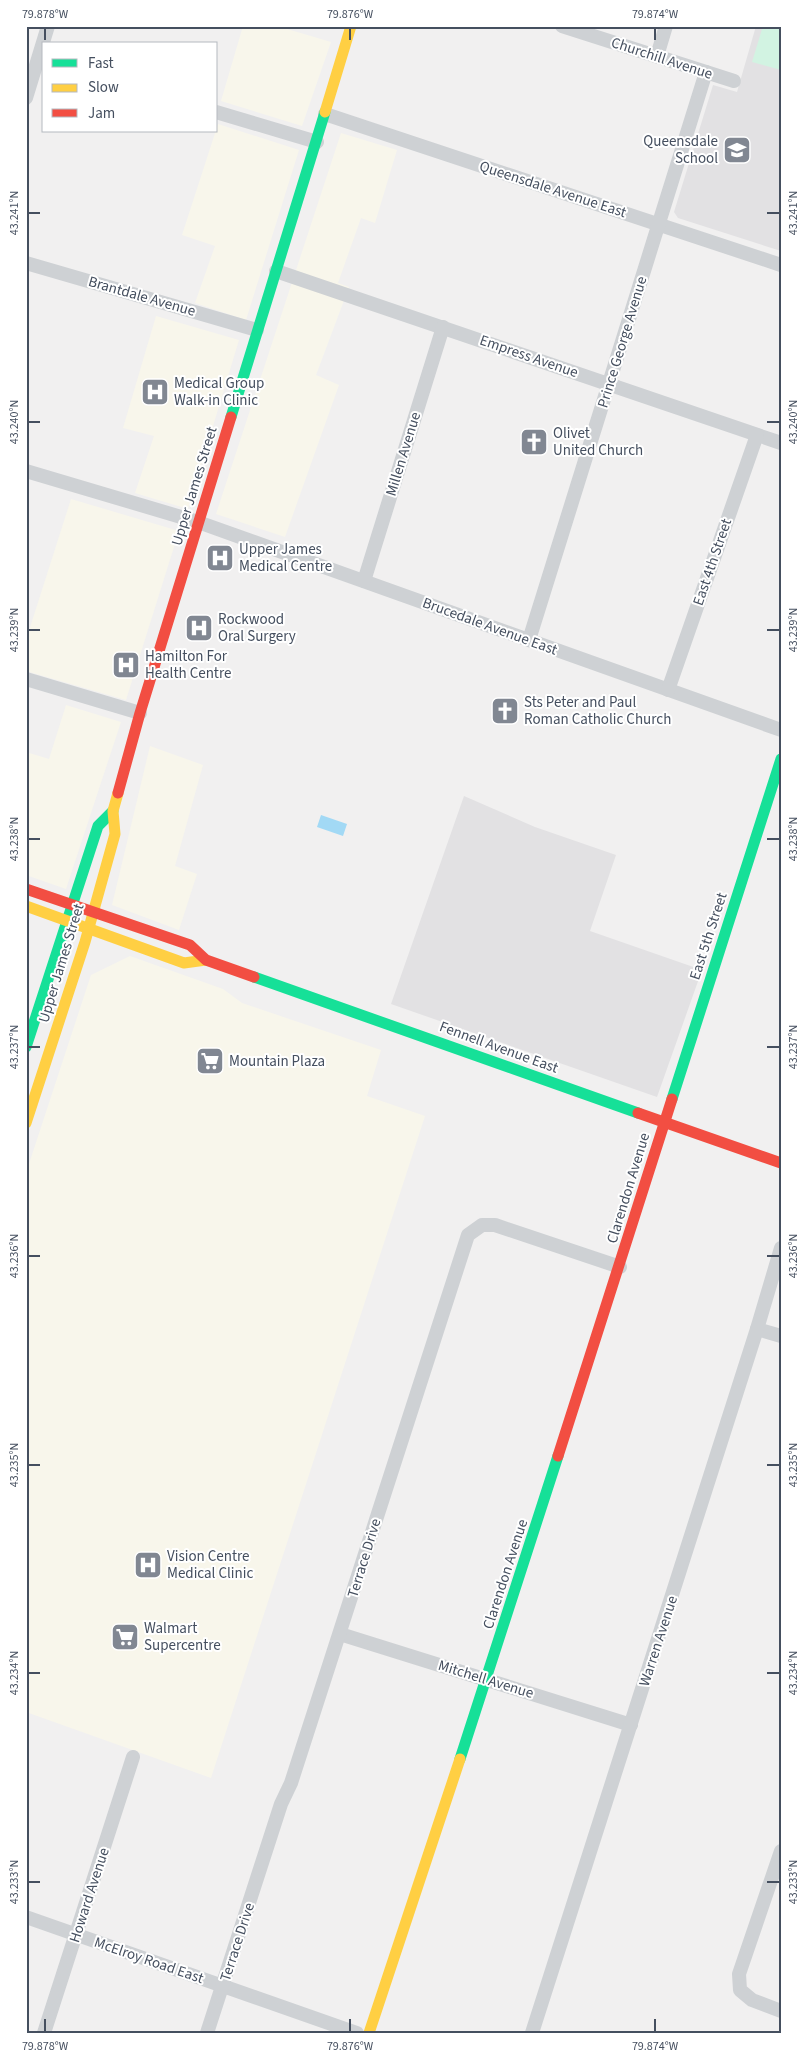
<svg xmlns="http://www.w3.org/2000/svg" width="807" height="2059" font-family="'Source Sans 3',sans-serif">
<style>
.commercial{fill:#f8f6eb}
.education{fill:#e2e1e3}
.green{fill:#d2f3e2}
.water{fill:#a2d9f5}
.lines{fill:none;stroke-linecap:round;stroke-linejoin:round}
.street{stroke:#ced1d4;stroke-width:14}
.fast{stroke:#16e098;stroke-width:11}
.slow{stroke:#ffcf43;stroke-width:11}
.jam{stroke:#f24e42;stroke-width:11}
.ticks{fill:none;stroke:#454f5f;stroke-width:2}
.labels{text-anchor:middle;stroke-width:4;stroke-linejoin:round;paint-order:stroke}
.street-label{font-size:15px;fill:#454f5f;stroke:#fff}
.poi-label{font-size:15px;fill:#454f5f;stroke:#fff;text-anchor:start}
.neatline{fill:none;stroke:#454f5f;stroke-width:2}
.ticks-label{font-size:12px;text-anchor:middle;fill:#454f5f}
</style>
<rect width="100%" height="100%" fill="#f1f0f0"/>
<g class="commercial">
<polygon points="243,26 277,26 331,42 302,126 221,101"/>
<polygon points="218,124 299,150 246,320 195,303 215,246 182,235"/>
<polygon points="341,133 397,150 375,223 361,218 338,283 349,287 316,375 339,385 285,537 216,514"/>
<polygon points="156,316 239,340 188,509 135,493 154,436 123,428"/>
<polygon points="71,499 179,531 126,700 26,671 26,640"/>
<polygon points="66,705 121,722 66,889 26,875 26,752 49,759"/>
<polygon points="150,746 203,765 175,866 197,874 179,930 112,905"/>
<polygon points="130,956 223,989 242,1003 381,1050 367,1096 425,1116 211,1778 26,1712 26,1173 91,975"/>
</g>
<g class="education">
<polygon points="756,26 781,26 781,251 678,218 674,212 713,85 737,92"/>
<polygon points="464,796 535,827 616,855 590,931 702,970 657,1097 391,1004"/>
</g>
<polygon class="green" points="763,26 781,26 781,70 752,62"/>
<polygon class="water" points="321,815 347,824 343,836 317,827"/>
<g class="lines">
<g class="street">
<polyline points="562,26 734,81"/>
<polyline points="657,56 666,26"/>
<polyline points="26,98 48,26"/>
<polyline points="216,112 317,142"/>
<polyline points="325,114 781,265"/>
<polyline points="26,263 257,330"/>
<polyline points="276,271 781,443"/>
<polyline points="26,471 198,522 781,730"/>
<polyline points="364,581 443,327"/>
<polyline points="529,640 706,72"/>
<polyline points="26,679 140,713"/>
<polyline points="668,690 757,435"/>
<polyline points="757,1329 781,1336"/>
<polyline points="340,1634 631,1725"/>
<polyline points="781,1851 739,1974 740,1990 752,2000 781,2011"/>
<polyline points="26,1917 357,2033"/>
<polyline points="44,2033 133,1757"/>
<path d="M207 2033 281 1804 291 1783C351 1601 408 1417 468 1235L482 1225H495L620 1267"/>
<polyline points="532,2033 757,1329 781,1248"/>
</g>
<g class="fast">
<polyline points="231,417 325,112"/>
<polyline points="254,977 638,1113"/>
<polyline points="26,1047 98,826 113,811"/>
<polyline points="672,1099 781,759"/>
<polyline points="460,1759 558,1456"/>
</g>
<g class="slow">
<polyline points="325,112 351,26"/>
<polyline points="26,906 184,963 206,960"/>
<polyline points="26,1123 85,942 115,834 113,811 118,793"/>
<polyline points="369,2033 460,1759"/>
</g>
<g class="jam">
<polyline points="118,793 140,713 231,417"/>
<polyline points="26,889 190,945 206,960 254,977"/>
<polyline points="638,1113 781,1163"/>
<polyline points="558,1456 672,1099"/>
</g>
</g>
<path class="ticks" d="M45 28V40M350 28V40M655 28V40M28 213H40M767 213H780M28 422H40M767 422H780M28 630H40M767 630H780M28 839H40M767 839H780M28 1047H40M767 1047H780M28 1256H40M767 1256H780M28 1465H40M767 1465H780M28 1673H40M767 1673H780M28 1882H40M767 1882H780M45 2019V2032M350 2019V2032M655 2019V2032"/>
<defs>
<g id="school-square" transform="scale(1.4375)"><rect x="-9" y="-9" width="18" height="18" rx="4" fill="#818792" stroke="#fff"/><path d="M0-5L7-2L0 1L-7-2ZM-4 1L0 2.5L4 1V4Q0 6-4 4Z" fill="#fff"/></g>
<g id="hospital-square" transform="scale(1.4375)"><rect x="-9" y="-9" width="18" height="18" rx="4" fill="#818792" stroke="#fff"/><path d="M-5-5h3v3.5h4V-5h3V5h-3V1.5h-4V5h-3Z" fill="#fff"/></g>
<g id="church-square" transform="scale(1.4375)"><rect x="-9" y="-9" width="18" height="18" rx="4" fill="#818792" stroke="#fff"/><path d="M-1.2-6h2.4v3.5h3.3v2.4h-3.3V6h-2.4V-.1h-3.3v-2.4h3.3Z" fill="#fff"/></g>
<g id="supermarket-square" transform="scale(1.4375)"><rect x="-9" y="-9" width="18" height="18" rx="4" fill="#818792" stroke="#fff"/><path d="M-6-5.5h2.5l.6 2H6L4.5 2H-2.5L-4.4-4H-6ZM-1.5 3.2a1.3 1.3 0 1 0 .1 0ZM3 3.2a1.3 1.3 0 1 0 .1 0Z" fill="#fff"/></g>
</defs>
<g fill-rule="evenodd">
<use href="#school-square" x="737" y="150"/>
<use href="#hospital-square" x="155" y="392"/>
<use href="#church-square" x="534" y="442"/>
<use href="#hospital-square" x="220" y="558"/>
<use href="#hospital-square" x="199" y="628"/>
<use href="#hospital-square" x="126" y="665"/>
<use href="#church-square" x="505" y="711"/>
<use href="#supermarket-square" x="210" y="1061"/>
<use href="#hospital-square" x="148" y="1565"/>
<use href="#supermarket-square" x="125" y="1637"/>
</g>
<g class="labels">
<g class="street-label">
<text transform="translate(662 58) rotate(18)" y="5">Churchill Avenue</text>
<text transform="translate(553 189) rotate(18)" y="5">Queensdale Avenue East</text>
<text transform="translate(142 296) rotate(16)" y="5">Brantdale Avenue</text>
<text transform="translate(622 342) rotate(-73)" y="5">Prince George Avenue</text>
<text transform="translate(529 356) rotate(19)" y="5">Empress Avenue</text>
<text transform="translate(403 454) rotate(-73)" y="5">Millen Avenue</text>
<text transform="translate(194 486) rotate(-73)" y="5">Upper James Street</text>
<text transform="translate(712 562) rotate(-71)" y="5">East 4th Street</text>
<text transform="translate(490 626) rotate(20)" y="5">Brucedale Avenue East</text>
<text transform="translate(708 936) rotate(-72)" y="5">East 5th Street</text>
<text transform="translate(61 963) rotate(-73)" y="5">Upper James Street</text>
<text transform="translate(499 1047) rotate(20)" y="5">Fennell Avenue East</text>
<text transform="translate(628 1188) rotate(-73)" y="5">Clarendon Avenue</text>
<text transform="translate(364 1558) rotate(-73)" y="5">Terrace Drive</text>
<text transform="translate(505 1574) rotate(-72)" y="5">Clarendon Avenue</text>
<text transform="translate(658 1641) rotate(-72)" y="5">Warren Avenue</text>
<text transform="translate(486 1679) rotate(17)" y="5">Mitchell Avenue</text>
<text transform="translate(89 1895) rotate(-72)" y="5">Howard Avenue</text>
<text transform="translate(237 1942) rotate(-72)" y="5">Terrace Drive</text>
<text transform="translate(149 1960) rotate(19)" y="5">McElroy Road East</text>
</g>
<g class="poi-label">
<text x="718" y="146" text-anchor="end">Queensdale<tspan x="718" dy="17">School</tspan></text>
<text x="174" y="388">Medical Group<tspan x="174" dy="17">Walk-in Clinic</tspan></text>
<text x="553" y="438">Olivet<tspan x="553" dy="17">United Church</tspan></text>
<text x="239" y="554">Upper James<tspan x="239" dy="17">Medical Centre</tspan></text>
<text x="218" y="624">Rockwood<tspan x="218" dy="17">Oral Surgery</tspan></text>
<text x="145" y="661">Hamilton For<tspan x="145" dy="17">Health Centre</tspan></text>
<text x="524" y="707">Sts Peter and Paul<tspan x="524" dy="17">Roman Catholic Church</tspan></text>
<text x="229" y="1066">Mountain Plaza</text>
<text x="167" y="1561">Vision Centre<tspan x="167" dy="17">Medical Clinic</tspan></text>
<text x="144" y="1633">Walmart<tspan x="144" dy="17">Supercentre</tspan></text>
</g>
</g>
<rect width="807" height="2059" fill="none" stroke="#ffffff" stroke-width="55"/>
<rect x="42" y="42" width="175" height="90" fill="#ffffff" stroke="#b5b9bf"/>
<rect x="52" y="59" width="25" height="8" fill="#16e098" stroke="#b5b9bf"/>
<text x="88" y="68" font-size="15" fill="#454f5f">Fast</text>
<rect x="52" y="84" width="25" height="8" fill="#ffcf43" stroke="#b5b9bf"/>
<text x="88" y="92" font-size="15" fill="#454f5f">Slow</text>
<rect x="52" y="109" width="25" height="8" fill="#f24e42" stroke="#b5b9bf"/>
<text x="88" y="118" font-size="15" fill="#454f5f">Jam</text>
<rect x="28" y="28" width="752" height="2004" class="neatline"/>
<g class="ticks-label">
<text x="45" y="18">79.878°W</text>
<text x="350" y="18">79.876°W</text>
<text x="655" y="18">79.874°W</text>
<text transform="translate(14 213) rotate(-90)" y="4">43.241°N</text>
<text transform="translate(793 213) rotate(-90)" y="4">43.241°N</text>
<text transform="translate(14 422) rotate(-90)" y="4">43.240°N</text>
<text transform="translate(793 422) rotate(-90)" y="4">43.240°N</text>
<text transform="translate(14 630) rotate(-90)" y="4">43.239°N</text>
<text transform="translate(793 630) rotate(-90)" y="4">43.239°N</text>
<text transform="translate(14 839) rotate(-90)" y="4">43.238°N</text>
<text transform="translate(793 839) rotate(-90)" y="4">43.238°N</text>
<text transform="translate(14 1047) rotate(-90)" y="4">43.237°N</text>
<text transform="translate(793 1047) rotate(-90)" y="4">43.237°N</text>
<text transform="translate(14 1256) rotate(-90)" y="4">43.236°N</text>
<text transform="translate(793 1256) rotate(-90)" y="4">43.236°N</text>
<text transform="translate(14 1465) rotate(-90)" y="4">43.235°N</text>
<text transform="translate(793 1465) rotate(-90)" y="4">43.235°N</text>
<text transform="translate(14 1673) rotate(-90)" y="4">43.234°N</text>
<text transform="translate(793 1673) rotate(-90)" y="4">43.234°N</text>
<text transform="translate(14 1882) rotate(-90)" y="4">43.233°N</text>
<text transform="translate(793 1882) rotate(-90)" y="4">43.233°N</text>
<text x="45" y="2050">79.878°W</text>
<text x="350" y="2050">79.876°W</text>
<text x="655" y="2050">79.874°W</text>
</g>
</svg>
